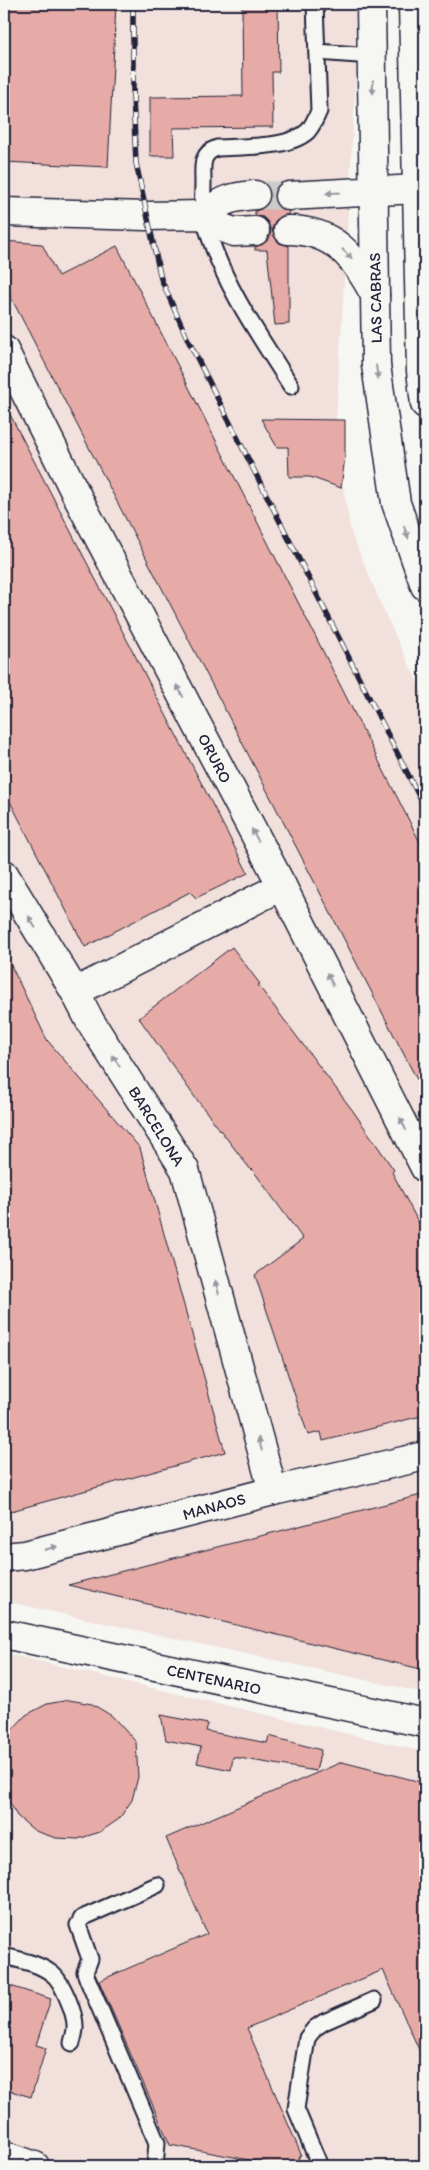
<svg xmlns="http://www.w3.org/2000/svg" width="429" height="2170" font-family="Itim,sans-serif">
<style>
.built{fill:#f1e0db}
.building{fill:#e6aba6;stroke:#22223b}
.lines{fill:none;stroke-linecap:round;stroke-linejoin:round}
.street-tunnel{stroke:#cccccd;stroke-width:28;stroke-dasharray:28 14;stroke-linecap:butt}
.lane-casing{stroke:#22223b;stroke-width:19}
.street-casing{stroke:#22223b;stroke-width:31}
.secondary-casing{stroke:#22223b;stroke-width:31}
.primary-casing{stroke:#22223b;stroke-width:31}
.lane{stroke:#f6f6f2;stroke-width:15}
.street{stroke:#f6f6f2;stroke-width:28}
.secondary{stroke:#f6f6f2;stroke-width:28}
.primary{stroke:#f6f6f2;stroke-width:28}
.rail-casing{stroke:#22223b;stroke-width:5.5}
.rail{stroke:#f6f6f2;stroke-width:4;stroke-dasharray:11;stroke-linecap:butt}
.oneway{fill:#9797a0}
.labels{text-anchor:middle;stroke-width:4;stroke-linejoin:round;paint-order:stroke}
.street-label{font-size:16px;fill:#22223b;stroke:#f6f6f2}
</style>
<rect width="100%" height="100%" fill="#f6f6f2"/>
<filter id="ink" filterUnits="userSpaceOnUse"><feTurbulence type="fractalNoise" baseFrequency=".02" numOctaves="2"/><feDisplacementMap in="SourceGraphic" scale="10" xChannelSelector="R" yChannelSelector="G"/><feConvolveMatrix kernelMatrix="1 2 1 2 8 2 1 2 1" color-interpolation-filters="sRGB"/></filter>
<g filter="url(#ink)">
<g class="built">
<polygon points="4,4 355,4 356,71 335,439 351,533 386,616 425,698 425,1693 4,1601"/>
<polygon points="4,1653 425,1752 425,2166 68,2166 4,2139"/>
</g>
<g class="building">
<polygon points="4,4 116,4 108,167 4,162"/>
<polygon points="242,4 278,4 279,72 272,72 273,127 173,128 174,156 150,156 150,97 243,96"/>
<polygon points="268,187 277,187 273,196 276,204 282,210 289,211 289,214 282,216 275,221 272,229 274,236 279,243 289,246 289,324 275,325 267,250 255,250 255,247 263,244 269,239 271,231 268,222 263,217 255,216 255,211 264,208 269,201 271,194"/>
<polygon points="4,241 42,244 58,276 117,246 425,852 425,1095 4,284"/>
<polygon points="4,403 248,873 196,898 190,892 85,947 4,790"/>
<polygon points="261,419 345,420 345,457 341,488 310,477 289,477 288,447 277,447"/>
<polygon points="232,947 260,984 258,985 353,1111 394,1170 392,1172 425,1235 425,1415 323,1441 321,1432 308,1435 255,1275 303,1239 252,1169 251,1170 194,1096 139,1018"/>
<polygon points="4,951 47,1040 140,1148 225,1452 4,1513"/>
<polygon points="425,1494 425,1670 68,1585"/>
<polygon points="69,1700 92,1704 112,1716 136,1742 138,1777 132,1800 119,1819 100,1832 78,1839 56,1838 35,1831 17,1816 4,1792 4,1748 11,1731 26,1715 47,1704"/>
<polygon points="161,1715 208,1724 206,1731 267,1743 269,1736 321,1750 316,1771 233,1757 231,1770 197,1763 201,1747 166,1740"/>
<polygon points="342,1762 425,1783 425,2063 383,1970 247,2028 301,2154 294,2166 281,2166 170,2145 99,1981 207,1934 166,1838"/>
<polygon points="4,1984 51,1999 36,2045 46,2048 31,2097 4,2089"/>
</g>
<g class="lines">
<polyline class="street-tunnel" points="255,195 289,196"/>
<g class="lane-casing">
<g id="lane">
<polyline points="317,52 372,56"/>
<path d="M291 386C261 338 228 292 210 238 208 230 203 221 203 213 202 203 203 192 203 182 203 166 200 154 217 148 243 146 289 149 308 131 313 125 316 118 319 111L315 4"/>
<path d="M4 1956C19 1960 38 1963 51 1973 62 1980 76 2015 75 2028 75 2033 73 2038 72 2043"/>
<polyline points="155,2166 157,2143 87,1978 85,1972 90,1959 78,1925 82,1918 157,1885"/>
<polyline points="320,2166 296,2109 307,2038 315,2028 324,2022 374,2000"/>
</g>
</g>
<g class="street-casing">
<g id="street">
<polyline points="289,196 417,189"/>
<polyline points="4,212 146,216 203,215 218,226 234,232 255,231"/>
<path d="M203 215C222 200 231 197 255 195"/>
<path d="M288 230C335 230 355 258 375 295"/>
<polyline points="4,350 79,500 282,886 425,1168"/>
<polyline points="4,874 75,992 90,1021 185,1170 273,1491"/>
<polyline points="75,992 282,886"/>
<polyline points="4,1557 25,1555 273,1491 425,1456"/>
<polyline points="4,1634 425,1723"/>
</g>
</g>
<g class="secondary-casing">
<polyline id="secondary" points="4,2155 35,2166"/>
</g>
<g class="primary-casing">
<g id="primary">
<polyline points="371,4 376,365 396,503 425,586"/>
<polyline points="413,4 421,371 425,404"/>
</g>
</g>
<use href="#lane" class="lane"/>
<use href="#street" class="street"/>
<use href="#secondary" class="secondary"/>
<use href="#primary" class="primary"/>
<g class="rail-casing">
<polyline id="rail" points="133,4 133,96 136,163 161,279 188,340 425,808"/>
</g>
<use href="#rail" class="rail"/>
</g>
<defs><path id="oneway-solid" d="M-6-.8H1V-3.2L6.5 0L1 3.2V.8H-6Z" transform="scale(1.25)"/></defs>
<g class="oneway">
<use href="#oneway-solid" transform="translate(373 87) rotate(89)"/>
<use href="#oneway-solid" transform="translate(333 193) rotate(177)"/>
<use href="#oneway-solid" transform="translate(347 254) rotate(46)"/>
<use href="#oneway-solid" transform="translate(377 372) rotate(82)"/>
<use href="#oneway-solid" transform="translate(406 532) rotate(70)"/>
<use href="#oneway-solid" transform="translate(180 691) rotate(-118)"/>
<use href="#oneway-solid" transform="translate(255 835) rotate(-118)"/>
<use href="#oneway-solid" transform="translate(32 922) rotate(-120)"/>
<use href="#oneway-solid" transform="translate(330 979) rotate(-117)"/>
<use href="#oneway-solid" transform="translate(116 1061) rotate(-123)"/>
<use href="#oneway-solid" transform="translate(403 1124) rotate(-117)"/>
<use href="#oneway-solid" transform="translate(217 1287) rotate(-105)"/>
<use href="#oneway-solid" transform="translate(260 1444) rotate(-105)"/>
<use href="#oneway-solid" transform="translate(51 1548) rotate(-15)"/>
</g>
</g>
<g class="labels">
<g class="street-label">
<text transform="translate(375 298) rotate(-91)" y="6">LAS CABRAS</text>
<text transform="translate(215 758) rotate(62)" y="6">ORURO</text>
<text transform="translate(157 1126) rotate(58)" y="6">BARCELONA</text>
<text transform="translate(214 1506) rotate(-15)" y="6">MANAOS</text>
<text transform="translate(214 1679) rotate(12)" y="6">CENTENARIO</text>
</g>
</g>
<rect width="429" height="2170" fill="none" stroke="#f6f6f2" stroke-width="20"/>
<rect x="10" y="10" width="409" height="2150" fill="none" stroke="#22223b" stroke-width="2" filter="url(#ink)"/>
</svg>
